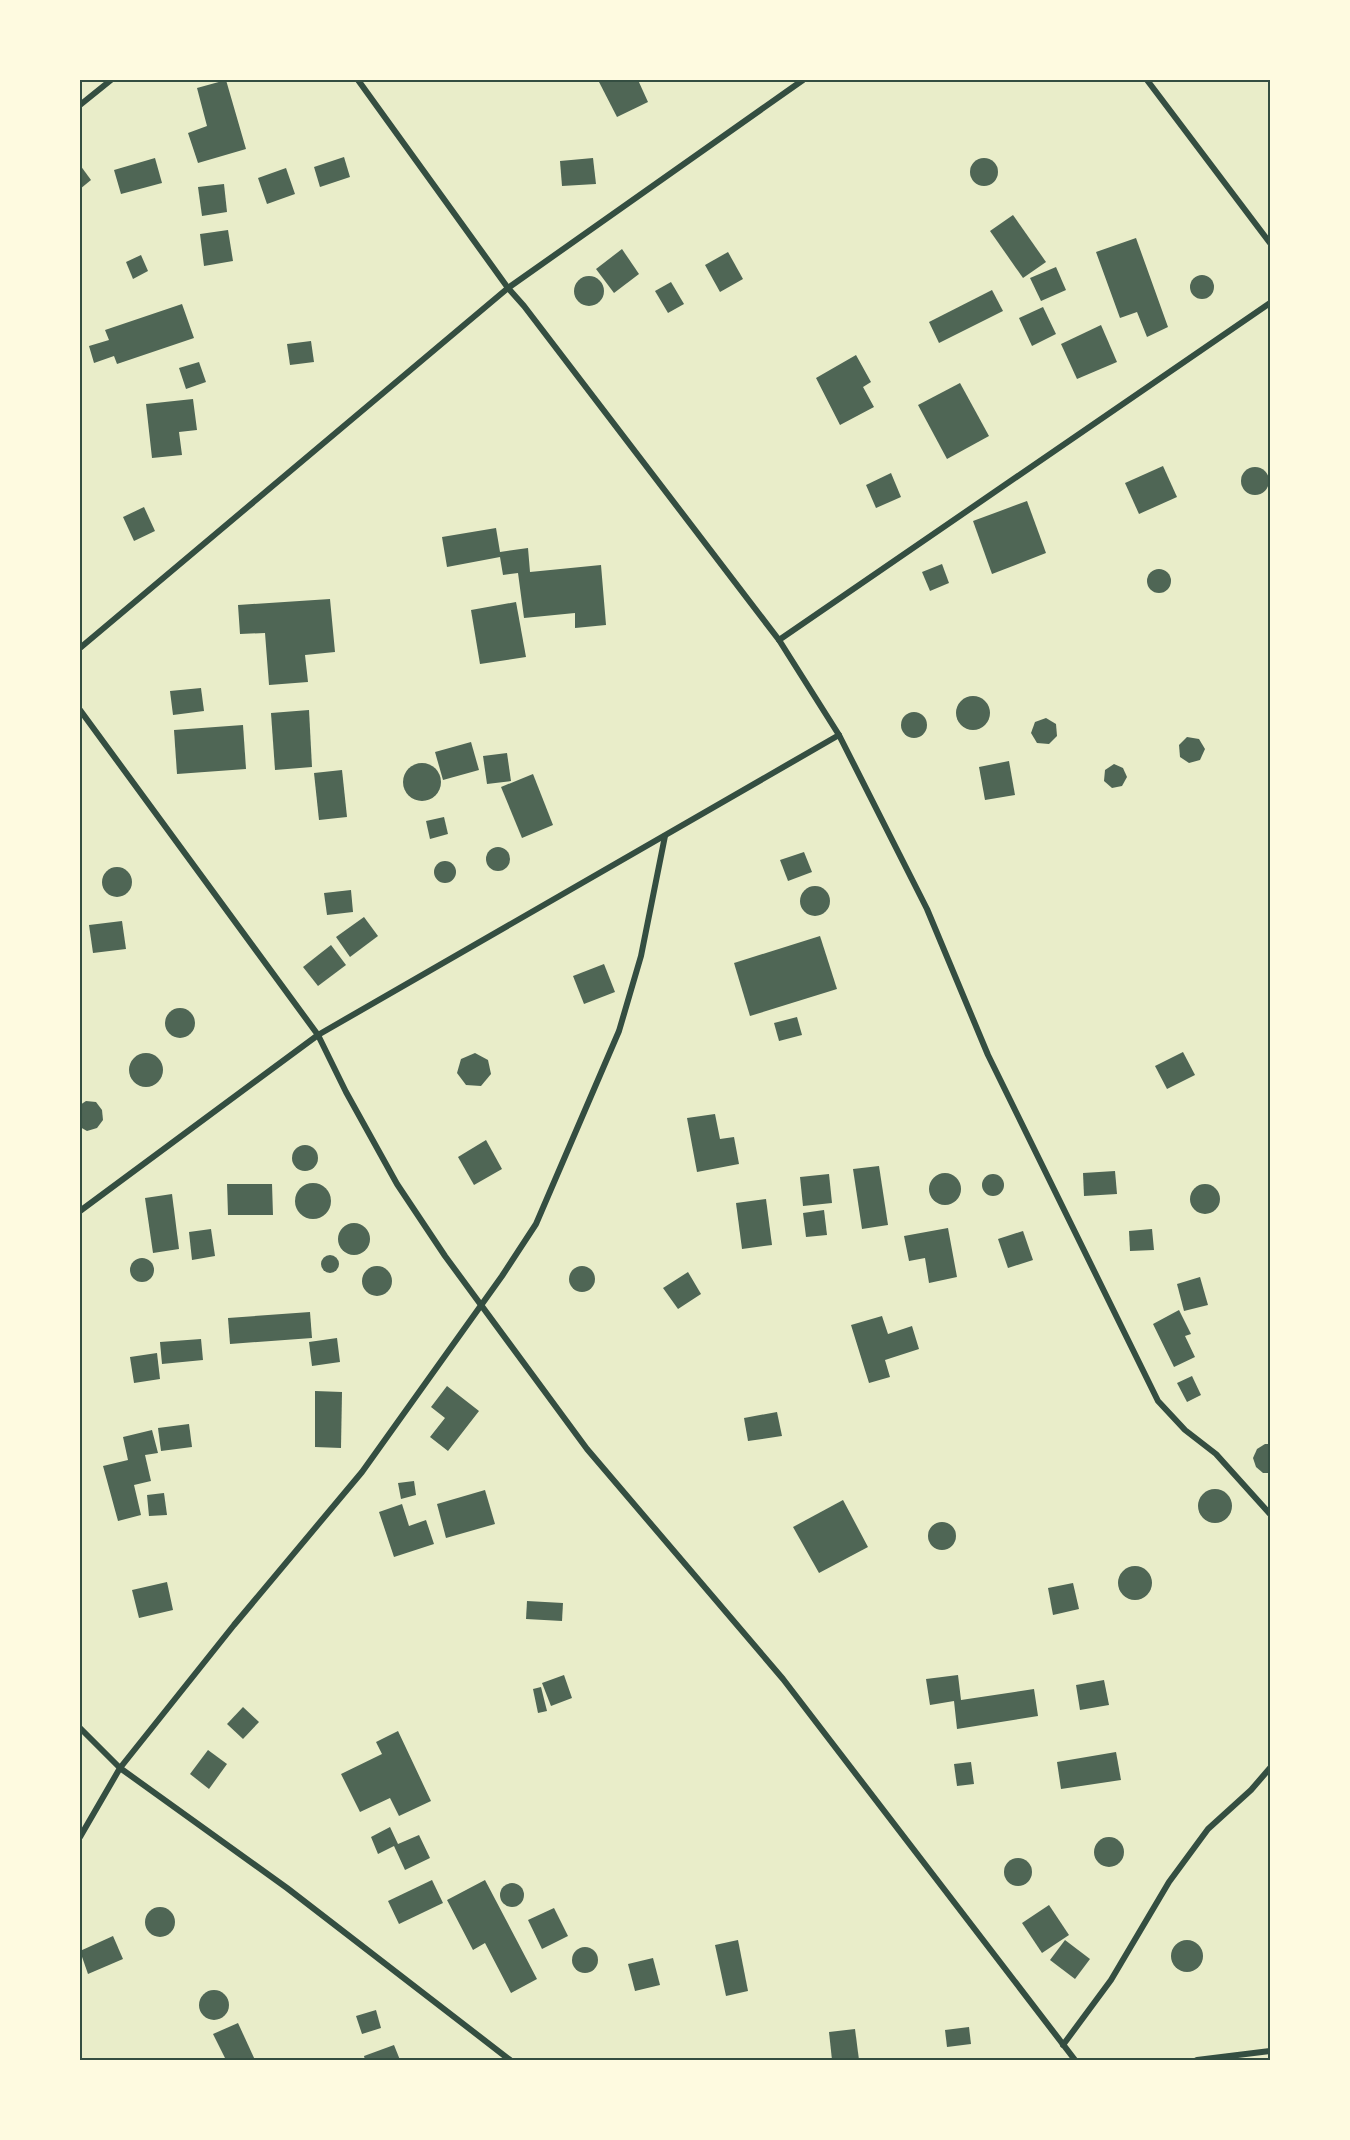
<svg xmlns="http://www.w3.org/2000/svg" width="1350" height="2140" font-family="'Fira Sans Condensed',sans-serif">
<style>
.building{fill:#4f6655}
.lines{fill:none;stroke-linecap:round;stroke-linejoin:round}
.minor{stroke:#344e41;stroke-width:6}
.neatline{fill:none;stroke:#344e41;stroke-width:2}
</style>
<rect width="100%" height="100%" fill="#e9edc9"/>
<g class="building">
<polygon points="226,80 246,149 198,163 188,133 207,126 197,88"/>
<polygon points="598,80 638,80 648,102 617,117"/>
<polygon points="344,157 350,177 320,187 314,167"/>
<polygon points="155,158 162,183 121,194 114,170"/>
<polygon points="593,158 596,184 562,186 560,161"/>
<circle cx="984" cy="172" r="14"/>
<polygon points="80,165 91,180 80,189"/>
<polygon points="286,168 295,194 267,204 258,178"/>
<polygon points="224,184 227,212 202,216 198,187"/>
<polygon points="1013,215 1046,262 1023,278 990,231"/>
<polygon points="228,230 233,261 204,266 200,234"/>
<polygon points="1136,238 1168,327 1147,337 1137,312 1120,318 1096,252"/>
<polygon points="622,249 639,274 614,293 596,269"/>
<polygon points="728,252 743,279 720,292 705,265"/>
<polygon points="141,255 148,271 133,279 126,262"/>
<polygon points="1056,267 1066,290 1041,301 1030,278"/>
<circle cx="1202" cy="287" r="12"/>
<circle cx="589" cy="291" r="15"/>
<polygon points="671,282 684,304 668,313 655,291"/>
<polygon points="992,290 1003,311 939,343 929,322"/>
<polygon points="182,304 194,338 117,364 114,356 94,363 89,346 109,340 105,330"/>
<polygon points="1043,307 1056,334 1032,346 1019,318"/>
<polygon points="1101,325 1117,362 1077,379 1061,344"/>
<polygon points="311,341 314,362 290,365 287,344"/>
<polygon points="856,355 871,382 863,387 874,407 840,425 816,378"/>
<polygon points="199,362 206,382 186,389 179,368"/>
<polygon points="960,383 989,436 947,459 918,405"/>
<polygon points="193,399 197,430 179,432 182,455 152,458 146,404"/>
<polygon points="1163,466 1177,497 1139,514 1125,483"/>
<circle cx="1255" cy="481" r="14"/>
<polygon points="891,473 901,497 876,508 866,485"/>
<polygon points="1027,501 1046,553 992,574 973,521"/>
<polygon points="144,507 155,531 134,541 123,517"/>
<polygon points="496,528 500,552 528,548 530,572 601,565 606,625 575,628 575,613 524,618 518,573 503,575 500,557 447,567 442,537"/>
<polygon points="942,564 949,583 930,591 922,572"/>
<circle cx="1159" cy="581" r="12"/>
<polygon points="330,599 335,652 305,655 308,682 269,685 265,633 240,634 238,605"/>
<polygon points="516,602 526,657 480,664 471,610"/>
<polygon points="201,688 204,711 173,715 170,691"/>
<circle cx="973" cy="713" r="17"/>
<polygon points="309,710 312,767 275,770 271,713"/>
<circle cx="914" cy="725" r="13"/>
<polygon points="1046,718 1056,724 1057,736 1049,744 1037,743 1031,733 1035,722"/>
<polygon points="243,725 246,769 177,774 174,730"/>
<polygon points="1187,737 1199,739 1205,749 1200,760 1189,763 1180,757 1179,745"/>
<polygon points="471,742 479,770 443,780 435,752"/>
<polygon points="507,753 511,781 487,784 483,756"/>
<polygon points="1009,761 1015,795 985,800 979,767"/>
<circle cx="422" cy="782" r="19"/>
<polygon points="1114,764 1123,768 1127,777 1122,786 1112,788 1104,781 1105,770"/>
<polygon points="342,770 347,817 319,820 314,773"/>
<polygon points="533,774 553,825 522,838 501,787"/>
<polygon points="444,817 448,834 430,839 426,821"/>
<circle cx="498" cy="859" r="12"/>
<polygon points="804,852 812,872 788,881 780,860"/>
<circle cx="445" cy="872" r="11"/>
<circle cx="117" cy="882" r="15"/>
<circle cx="815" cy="901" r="15"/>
<polygon points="351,890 353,912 327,915 324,893"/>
<polygon points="364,917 378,936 350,957 336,937"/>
<polygon points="122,921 126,949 93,953 89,925"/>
<polygon points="820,936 837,989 750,1016 734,963"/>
<polygon points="331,945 346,965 318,986 303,967"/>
<polygon points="604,964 615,992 584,1004 573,976"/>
<circle cx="180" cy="1023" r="15"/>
<polygon points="797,1017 802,1035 779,1041 774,1023"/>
<polygon points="1183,1052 1195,1075 1167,1089 1155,1066"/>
<circle cx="146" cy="1070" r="17"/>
<polygon points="475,1053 488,1060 491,1074 481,1086 466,1085 457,1073 461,1059"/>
<polygon points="86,1101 96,1102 102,1110 103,1120 97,1128 87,1131 80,1127 80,1105"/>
<polygon points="715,1114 720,1139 734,1137 739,1164 697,1172 687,1118"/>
<polygon points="486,1140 502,1169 474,1185 458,1157"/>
<circle cx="305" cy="1158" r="13"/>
<polygon points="879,1166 888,1225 862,1229 853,1169"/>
<polygon points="1115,1171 1117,1194 1084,1196 1083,1173"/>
<circle cx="945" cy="1189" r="16"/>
<polygon points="829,1174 832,1203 803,1206 800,1177"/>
<circle cx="993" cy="1185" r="11"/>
<circle cx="313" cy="1201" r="18"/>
<polygon points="227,1184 272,1184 273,1215 228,1215"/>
<circle cx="1205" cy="1199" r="15"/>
<polygon points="172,1194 179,1249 153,1253 145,1198"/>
<polygon points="766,1199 772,1245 742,1249 736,1203"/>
<polygon points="824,1210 827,1235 806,1237 803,1213"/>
<circle cx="354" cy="1239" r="16"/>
<polygon points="948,1228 957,1277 929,1283 925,1258 909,1261 904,1236"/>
<polygon points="211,1229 215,1256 192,1260 189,1232"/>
<polygon points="1152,1229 1154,1250 1130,1251 1129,1231"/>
<polygon points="1023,1231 1033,1260 1008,1268 998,1239"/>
<circle cx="330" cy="1264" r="9"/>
<circle cx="142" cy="1270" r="12"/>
<circle cx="377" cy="1281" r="15"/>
<circle cx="582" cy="1279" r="13"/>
<polygon points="688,1272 701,1294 678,1309 663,1288"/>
<polygon points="1200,1277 1208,1305 1184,1311 1177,1284"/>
<polygon points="1179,1310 1191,1334 1185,1336 1195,1357 1174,1367 1153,1324"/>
<polygon points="310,1312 312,1338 230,1344 228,1318"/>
<polygon points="882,1316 888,1334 912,1326 919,1349 885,1360 890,1377 869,1383 851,1325"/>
<polygon points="337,1338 340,1362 312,1366 309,1342"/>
<polygon points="201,1339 203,1360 162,1364 160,1342"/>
<polygon points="157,1353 160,1379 134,1383 130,1357"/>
<polygon points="1192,1376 1201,1395 1187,1402 1177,1383"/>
<polygon points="447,1386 479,1411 448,1451 430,1437 445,1418 431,1407"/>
<polygon points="315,1391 342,1392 341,1448 315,1447"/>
<polygon points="777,1412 782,1436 748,1441 744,1418"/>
<polygon points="189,1424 192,1447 161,1451 158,1428"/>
<polygon points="152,1430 158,1453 145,1455 151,1481 134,1485 141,1515 118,1521 103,1466 128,1460 123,1437"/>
<polygon points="1265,1444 1270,1444 1270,1473 1263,1473 1256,1467 1253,1458 1257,1449"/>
<polygon points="414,1481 416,1495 401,1499 398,1483"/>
<circle cx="1215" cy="1506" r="17"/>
<polygon points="485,1490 495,1524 446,1538 437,1504"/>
<polygon points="164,1493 167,1515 149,1516 147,1495"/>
<polygon points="843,1500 868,1547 819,1573 793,1527"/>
<polygon points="402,1504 409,1526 426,1520 434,1544 394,1557 379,1512"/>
<circle cx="942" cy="1536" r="14"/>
<circle cx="1135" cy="1583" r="17"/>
<polygon points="167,1582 173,1610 139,1618 132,1590"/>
<polygon points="1073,1583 1079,1609 1053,1615 1048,1588"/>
<polygon points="527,1601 563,1603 562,1621 526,1619"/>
<polygon points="564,1675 572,1698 551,1706 542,1683"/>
<polygon points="958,1675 961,1700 1034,1689 1038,1716 957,1729 954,1701 930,1705 926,1679"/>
<polygon points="1104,1680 1109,1705 1080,1710 1076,1685"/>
<polygon points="541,1687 547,1711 538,1713 533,1689"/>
<polygon points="243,1707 259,1722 243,1739 227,1724"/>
<polygon points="398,1731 431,1801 399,1816 390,1798 360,1812 341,1774 382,1754 376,1742"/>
<polygon points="208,1750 227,1764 209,1789 190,1774"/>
<polygon points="1116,1752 1121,1780 1061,1789 1057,1762"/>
<polygon points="971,1762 974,1784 957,1786 954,1764"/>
<polygon points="390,1827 398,1844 419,1835 430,1858 405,1870 394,1846 378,1854 371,1837"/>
<circle cx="1109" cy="1852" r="15"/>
<circle cx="1018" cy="1872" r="14"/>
<polygon points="432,1880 443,1903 399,1924 388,1901"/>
<polygon points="485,1880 537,1979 511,1993 485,1943 473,1950 447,1900"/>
<circle cx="512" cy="1895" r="12"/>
<polygon points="1049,1905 1069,1935 1042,1953 1022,1923"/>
<circle cx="160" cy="1922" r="15"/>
<polygon points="554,1908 568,1936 542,1949 528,1920"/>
<polygon points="113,1936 123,1959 88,1974 80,1951"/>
<circle cx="1187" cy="1956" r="16"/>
<polygon points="738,1940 748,1991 726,1996 715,1945"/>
<polygon points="1065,1940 1090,1959 1075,1979 1050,1960"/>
<circle cx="585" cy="1960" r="13"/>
<polygon points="653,1958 660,1985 635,1991 628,1964"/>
<circle cx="214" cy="2005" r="15"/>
<polygon points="376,2010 381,2028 362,2034 356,2016"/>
<polygon points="238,2023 255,2060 226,2060 213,2034"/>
<polygon points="969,2027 971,2044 947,2047 945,2030"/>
<polygon points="855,2029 859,2060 832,2060 829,2032"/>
<polygon points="394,2045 400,2060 365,2060 364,2056"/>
</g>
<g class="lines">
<g class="minor">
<polyline points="358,80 508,288 524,306 779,640 839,735 927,909 988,1055 1158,1401 1185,1430 1216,1454 1270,1514"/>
<polyline points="1147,80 1270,243"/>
<polyline points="80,105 111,80"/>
<polyline points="779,640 1270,303"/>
<polyline points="80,648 508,288 803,80"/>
<polyline points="80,710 318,1035 346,1092 397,1184 445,1256 587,1449 783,1679 1075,2060"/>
<polyline points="80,1211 318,1035 839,735"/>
<polyline points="80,1728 120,1768 287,1888 510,2060"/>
<polyline points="80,1837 120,1768 234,1625 362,1472 502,1276 536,1224 619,1031 641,956 665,836"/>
<polyline points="1063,2045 1111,1980 1169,1882 1208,1829 1251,1790 1270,1768"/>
<polyline points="1197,2060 1270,2051"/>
</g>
</g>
<rect width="1350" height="2140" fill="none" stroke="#fefae0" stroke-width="162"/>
<rect x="81" y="81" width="1188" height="1978" class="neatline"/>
</svg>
